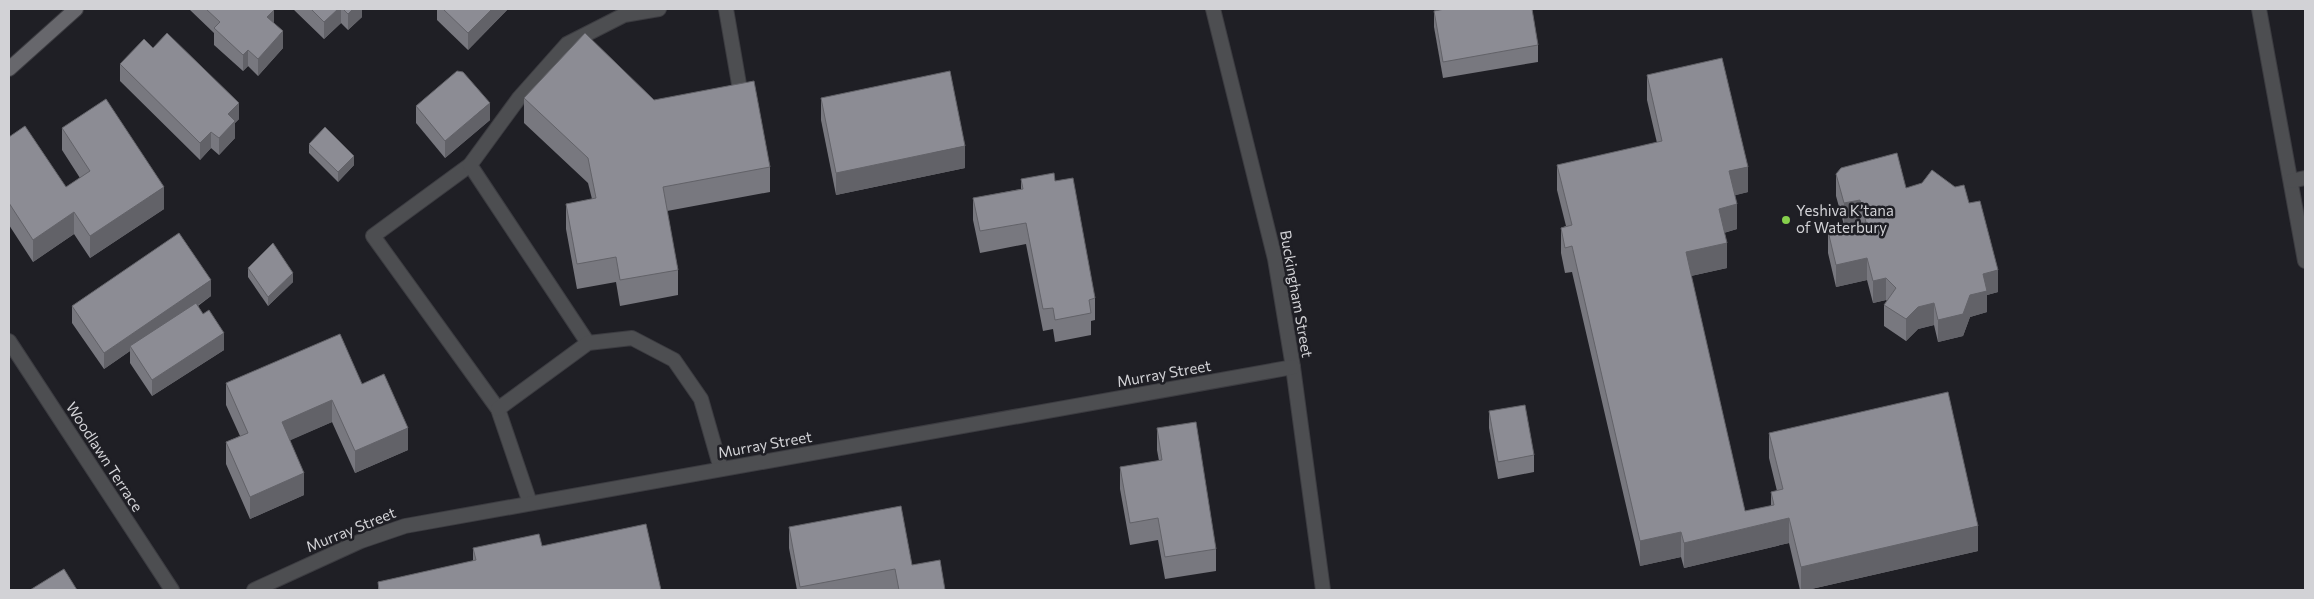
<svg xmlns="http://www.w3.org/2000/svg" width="2314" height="599" font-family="Commissioner,sans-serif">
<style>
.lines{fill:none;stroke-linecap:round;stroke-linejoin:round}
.service-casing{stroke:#3c3c41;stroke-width:16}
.minor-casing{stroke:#3c3c41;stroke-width:16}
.secondary-casing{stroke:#3c3c41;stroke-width:16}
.service{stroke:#4d4e51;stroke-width:14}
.minor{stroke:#4d4e51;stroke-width:14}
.secondary{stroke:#67676c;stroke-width:14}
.wall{fill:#78787f}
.shaded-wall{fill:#626268}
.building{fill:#8c8c94;stroke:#626268}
.poi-dot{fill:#86cf4c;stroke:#1f1f25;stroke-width:2}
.labels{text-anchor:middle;stroke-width:5;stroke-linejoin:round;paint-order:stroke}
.poi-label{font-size:15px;fill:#d2d2d6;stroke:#1f1f25;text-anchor:start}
.street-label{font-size:15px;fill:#d2d2d6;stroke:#1f1f25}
</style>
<rect width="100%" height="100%" fill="#1f1f25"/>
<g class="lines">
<g class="service-casing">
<g id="service">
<polyline points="726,9 739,84"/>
<polyline points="470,165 373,236 498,409 530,503"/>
<polyline points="588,343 470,165 519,98 567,44 624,15 659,9"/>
<polyline points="498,409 588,343 632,338 674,360 701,399 721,469"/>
</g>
</g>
<g class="minor-casing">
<g id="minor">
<polyline points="1213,9 1275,259 1293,367 1323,590"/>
<polyline points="2259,9 2305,261"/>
<polyline points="2291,181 2305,178"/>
<polyline points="9,341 172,590"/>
<polyline points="254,590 361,541 405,526 1293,367"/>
</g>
</g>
<g class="secondary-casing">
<polyline id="secondary" points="9,69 76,9"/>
</g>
<use href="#service" class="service"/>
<use href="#minor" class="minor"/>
<use href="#secondary" class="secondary"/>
</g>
<g class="wall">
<polygon points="190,9 273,9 274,23 283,48 258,76 248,66 243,71 214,45 214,33 190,10"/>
<polygon points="293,9 362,9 362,17 348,30 341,23 324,39"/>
<polygon points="437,9 508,9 468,50 437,20"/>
<polygon points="1434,11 1538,45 1538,62 1443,78 1434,27"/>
<polygon points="153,48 239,119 235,123 235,138 219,155 211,148 200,160 120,81 120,64"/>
<polygon points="1647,75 1748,192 1735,195 1737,229 1724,233 1727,268 1691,276 1745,511 1771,506 1771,492 1777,491 1769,458 1769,433 1978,551 1807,590 1800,590 1789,543 1684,568 1681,557 1640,566 1572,272 1565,273 1561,253 1561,228 1566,226 1557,190 1557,165 1657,143 1647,100"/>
<polygon points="524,98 654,100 770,167 770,192 667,211 678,270 678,295 620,306 616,282 577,289 566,229 566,204 592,199 588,183 524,123"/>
<polygon points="821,98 965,168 836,195 821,120"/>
<polygon points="416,106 490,120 445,158 416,123"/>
<polygon points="62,128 164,209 90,258 74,234 33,262 9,225 9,137 66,187 80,178 62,150"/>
<polygon points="309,144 354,165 338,182 309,153"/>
<polygon points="1836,174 1906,188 1969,203 1998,292 1987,295 1987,312 1970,317 1963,336 1938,342 1934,325 1918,329 1906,341 1884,326 1884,305 1887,301 1886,300 1873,303 1867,280 1836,287 1828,253 1828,231 1860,223 1860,221 1844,225 1836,196"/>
<polygon points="1021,179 1055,181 1095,298 1095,320 1091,321 1091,335 1055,342 1053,329 1043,331 1026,244 980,253 973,220 973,198 1021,189"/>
<polygon points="248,268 293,282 268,306 248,277"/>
<polygon points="211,296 198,306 224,350 152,396 130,363 130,351 104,369 72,323 72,306"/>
<polygon points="226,383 362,384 408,450 355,473 332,422 290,440 304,495 250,519 226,464 226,442 240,436 226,405"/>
<polygon points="1489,411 1534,455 1534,472 1498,479 1489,428"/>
<polygon points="1157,428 1216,549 1216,571 1165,579 1158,540 1130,545 1120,489 1120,467 1159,461 1157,450"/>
<polygon points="789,527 912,565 945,590 797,590 789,548"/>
<polygon points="542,546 661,590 378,590 378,582 473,561 473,548"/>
</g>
<g class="shaded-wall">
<polygon points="338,9 341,9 341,23 324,39 324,22"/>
<polygon points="353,9 362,9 362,17 348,30 348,14"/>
<polygon points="492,9 508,9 468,50 468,33"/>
<polygon points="274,10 274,26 267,17"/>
<polygon points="283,31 283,48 258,76 258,59"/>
<polygon points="248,50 248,66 243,71 243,55"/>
<polygon points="239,103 239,119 235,123 235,138 219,155 219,138 228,114"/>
<polygon points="490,103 490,120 445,158 445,141"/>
<polygon points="211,132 211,148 200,160 200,143"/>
<polygon points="965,146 965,168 836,195 836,173"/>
<polygon points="354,156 354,165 338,182 338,172"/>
<polygon points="1748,167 1748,192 1729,197 1729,171"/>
<polygon points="164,187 164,209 90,258 90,236"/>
<polygon points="1860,200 1860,221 1844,225 1844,203"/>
<polygon points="1737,204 1737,229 1719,234 1719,209"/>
<polygon points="74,212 74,234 33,262 33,240"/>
<polygon points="1727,243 1727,268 1686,277 1686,252"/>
<polygon points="1867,258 1867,280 1836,287 1836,265"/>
<polygon points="1998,270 1998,292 1987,295 1987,312 1970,317 1963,336 1938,342 1938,320 1970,295 1983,274"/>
<polygon points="293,273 293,282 268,306 268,297"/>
<polygon points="1886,278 1886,300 1873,303 1873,281"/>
<polygon points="211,280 211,296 133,350 130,346 130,351 104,369 104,353"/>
<polygon points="1934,303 1934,325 1918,329 1906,341 1906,319 1918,307"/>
<polygon points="224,333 224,350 152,396 152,380"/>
<polygon points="332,400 332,422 282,444 282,422"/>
<polygon points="408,428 408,450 355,473 355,451"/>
<polygon points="304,473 304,495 250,519 250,497"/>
<polygon points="1789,518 1789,543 1684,568 1684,543"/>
<polygon points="1978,526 1978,551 1807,590 1801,590 1801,567"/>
<polygon points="1681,532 1681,557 1640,566 1640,541"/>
</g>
<g class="building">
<polygon points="206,9 273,9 274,10 267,17 283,31 258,59 248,50 243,55 214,28 220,22"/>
<polygon points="311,9 338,9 324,22"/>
<polygon points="343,9 353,9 348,14"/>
<polygon points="443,9 492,9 468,33"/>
<polygon points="1445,9 1532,9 1538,45 1443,62 1434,11"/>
<polygon points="167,33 239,103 228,114 235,121 219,138 211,132 200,143 120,64 144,39 153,48"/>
<polygon points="585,33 654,100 754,81 770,167 663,187 678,270 620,280 616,257 577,264 566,204 596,198 588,158 524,98"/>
<polygon points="1722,58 1748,167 1729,171 1737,204 1719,209 1727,243 1686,252 1745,511 1774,505 1771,492 1783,489 1769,433 1948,392 1978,526 1801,567 1789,518 1684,543 1681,532 1640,541 1572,246 1565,248 1561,228 1572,225 1557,165 1662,141 1647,75"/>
<polygon points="457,71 463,72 490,103 445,141 416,106"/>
<polygon points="950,71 965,146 836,173 821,98"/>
<polygon points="106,99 164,187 90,236 74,212 33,240 9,203 9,137 25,126 66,187 90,171 62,128"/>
<polygon points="325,127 354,156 338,172 309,144"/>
<polygon points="1897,153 1906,188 1922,183 1932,170 1955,187 1964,185 1969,203 1980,201 1998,270 1983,274 1987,291 1970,295 1963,314 1938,320 1934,303 1918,307 1906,319 1884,305 1896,288 1886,278 1873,281 1867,258 1836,265 1828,231 1866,222 1860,200 1844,203 1836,174 1841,168"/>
<polygon points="1054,173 1055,181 1073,178 1095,298 1089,300 1091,313 1055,320 1053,308 1043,309 1026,223 980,231 973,198 1023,189 1021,179"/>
<polygon points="179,233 211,280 104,353 72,306"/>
<polygon points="273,243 293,273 268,297 248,268"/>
<polygon points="196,303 203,314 209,310 224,333 152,380 130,346"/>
<polygon points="340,334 362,384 384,374 408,428 355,451 332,400 282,422 304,473 250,497 226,442 248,433 226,383"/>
<polygon points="1525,405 1534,455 1498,462 1489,411"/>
<polygon points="1196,422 1216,549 1165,557 1158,518 1130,523 1120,467 1162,460 1157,428"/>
<polygon points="901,506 912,565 940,560 945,590 899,590 895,569 800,587 789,527"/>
<polygon points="646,524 661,590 379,590 378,582 476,560 473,548 539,534 542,546"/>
<polygon points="64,569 77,590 30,590"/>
</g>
<circle class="poi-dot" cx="1786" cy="220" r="5"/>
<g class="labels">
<g class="poi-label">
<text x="1796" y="216">Yeshiva K’tana<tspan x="1796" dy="17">of Waterbury</tspan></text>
</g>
<g class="street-label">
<text transform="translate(1296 294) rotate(80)" y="5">Buckingham Street</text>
<text transform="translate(1164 374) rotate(-10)" y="5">Murray Street</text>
<text transform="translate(765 445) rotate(-10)" y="5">Murray Street</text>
<text transform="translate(104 457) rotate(57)" y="5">Woodlawn Terrace</text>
<text transform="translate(351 530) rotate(-22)" y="5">Murray Street</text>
</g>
</g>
<rect width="2314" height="599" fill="none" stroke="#d2d2d6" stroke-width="20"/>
</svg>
